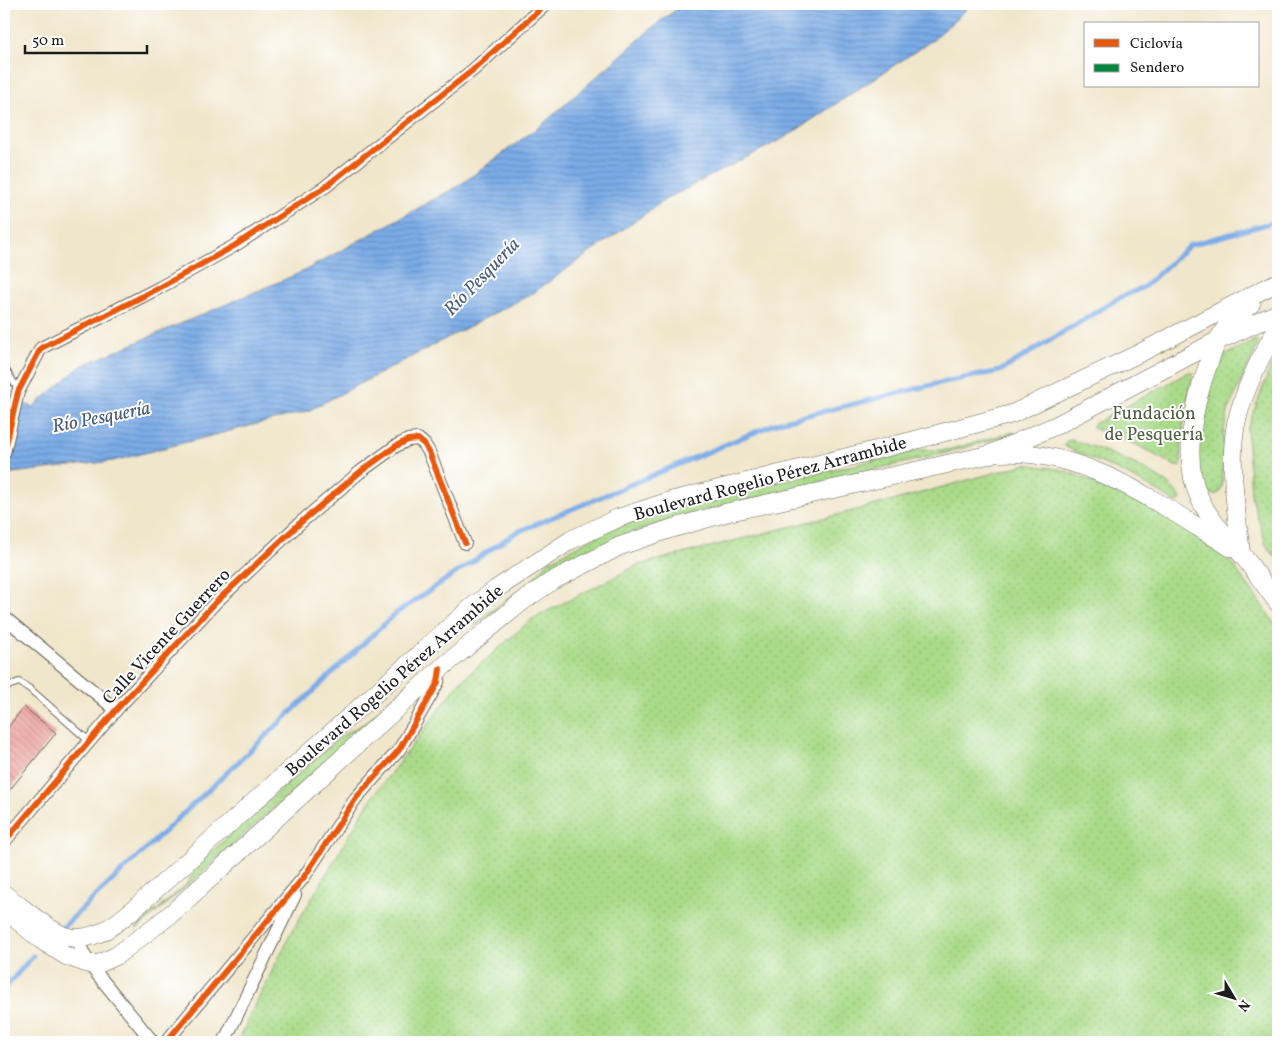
<svg xmlns="http://www.w3.org/2000/svg" width="1282" height="1046" font-family="Vollkorn,serif">
<style>
.green{fill:url(#green-dots);stroke:#637c52}
.water{fill:url(#water-rules);stroke:#4c6482}
.lines{fill:none;stroke-linecap:round;stroke-linejoin:round}
.stream{stroke:#7bace7;stroke-width:5}
.building{fill:url(#building-back-hatch)}
.lane-casing{stroke:#666359;stroke-width:8}
.street-casing{stroke:#666359;stroke-width:14}
.secondary-casing{stroke:#666359;stroke-width:19}
.lane{stroke:#fff;stroke-width:6}
.street{stroke:#fff;stroke-width:12}
.secondary{stroke:#fff;stroke-width:18}
.quiet{stroke:#00873e;stroke-width:5;stroke-dasharray:10 5;stroke-linecap:butt}
.cycleway-casing{stroke:#fff;stroke-width:9}
.cycleway{stroke:#e8590c;stroke-width:6}
.labels{text-anchor:middle;stroke-width:4;stroke-linejoin:round;paint-order:stroke}
.park-label{font-size:18px;fill:#4e5f42;stroke:#fff}
.street-label{font-size:18px;fill:#1c1c1c;stroke:#fff}
.water-label{font-size:19px;font-style:italic;fill:#475d77;stroke:#fff}
</style>
<defs>
<pattern id="green-dots" width="8" height="8" patternUnits="userSpaceOnUse" patternTransform="scale(1.25)"><rect width="8" height="8" fill="#aadb89"/><path d="M2 2h.1M6 6h.1" fill="none" stroke="#92bb76" stroke-width="1.8" stroke-linecap="round"/></pattern>
<pattern id="water-rules" width="6" height="5" patternUnits="userSpaceOnUse" patternTransform="scale(1.25)"><rect width="6" height="5" fill="#7bace7"/><path d="M0 2.5h6" fill="none" stroke="#648bba"/></pattern>
<pattern id="building-back-hatch" width="6" height="6" patternUnits="userSpaceOnUse" patternTransform="scale(1.25)"><rect width="6" height="6" fill="#ec9d97"/><path d="M-1 5l2 2M0 0l6 6M5-1l2 2" fill="none" stroke="#be7f7a"/></pattern>
</defs>
<rect width="100%" height="100%" fill="#fff"/>
<filter id="ink" filterUnits="userSpaceOnUse"><feTurbulence type="fractalNoise" baseFrequency=".02" numOctaves="2"/><feDisplacementMap in="SourceGraphic" scale="10" xChannelSelector="R" yChannelSelector="G"/><feConvolveMatrix kernelMatrix="1 2 1 2 8 2 1 2 1" color-interpolation-filters="sRGB"/></filter>
<filter id="wash" filterUnits="userSpaceOnUse"><feTurbulence type="fractalNoise" baseFrequency=".0096" numOctaves="4" result="noise"/><feDisplacementMap in="SourceGraphic" scale="20" xChannelSelector="R" yChannelSelector="G"/><feGaussianBlur stdDeviation="1.12" result="paint"/><feColorMatrix in="noise" values="0 0 0 0 0 0 0 0 0 0 0 0 0 0 0 0 0 1.4 0 .05"/><feComposite in="paint" operator="in"/></filter>
<g filter="url(#wash)">
<rect width="100%" height="100%" fill="#f0e6cb"/>
<g class="green">
<polygon points="1255,340 1259,342 1229,408 1224,430 1222,486 1219,493 1213,495 1207,490 1197,475 1199,425 1210,383 1225,355"/>
<polygon points="1278,356 1278,560 1266,545 1251,495 1247,430 1271,366"/>
<path d="M1191 371 1193 375C1186 405 1181 433 1181 463L1180 466H1175L1139 446 1092 428 1094 424Z"/>
<polygon points="1013,432 1014,434 946,453 841,477 671,519 616,539 560,566 526,588 474,626 490,612 531,581 549,561 604,532 664,510 773,483 920,450 947,450"/>
<path d="M1071 440C1094 445 1174 477 1181 499L1177 503 1174 502C1141 479 1104 464 1068 448L1064 445 1067 441Z"/>
<polygon points="1026,464 1063,470 1114,490 1164,516 1216,549 1233,565 1278,628 1278,1042 237,1042 290,935 369,802 460,682 532,619 638,565 892,501"/>
<polygon points="409,683 411,685 188,885 137,929 136,928 186,885 200,862 341,736 365,723"/>
</g>
<polygon class="water" points="684,4 972,4 934,39 786,137 666,199 533,293 308,411 113,461 4,474 4,396 33,407 81,366 302,272 460,185 545,122 659,22"/>
<g class="lines">
<g class="stream">
<polyline points="63,927 395,614 515,533 779,422 944,382 1000,371 1119,298 1144,287 1190,245 1278,221"/>
<polyline points="4,989 33,956"/>
</g>
</g>
<g id="blocks">
<polygon class="building" points="24,707 56,733 4,797 4,732"/>
</g>
</g>
<g filter="url(#ink)">
<use href="#blocks" fill-opacity="0" stroke="#666359" stroke-width="1"/>
<g class="lines">
<g class="lane-casing">
<g id="lane">
<polyline points="4,367 16,386 18,392"/>
<polyline points="4,690 8,686 19,682 30,689 89,741"/>
<polyline points="382,1042 383,1041"/>
</g>
</g>
<g class="street-casing">
<g id="street">
<polyline points="4,453 18,392 41,348 159,288 234,246 325,187 473,70 546,4"/>
<polyline points="4,617 116,710"/>
<polyline points="4,842 116,710 215,603 300,523 360,472 396,446 408,440 418,439 424,444 429,452 465,543"/>
<polyline points="76,938 89,964 153,1042"/>
<polyline points="166,1042 304,877 356,798 399,750 431,695 438,682 440,669"/>
<polyline points="224,1042 295,895"/>
</g>
</g>
<g class="secondary-casing">
<g id="secondary">
<path d="M1251 304C1238 313 1226 325 1218 340 1214 348 1211 357 1208 365 1194 404 1181 460 1200 499 1209 519 1225 535 1239 551 1253 568 1265 586 1278 603"/>
<path d="M1001 453C1085 449 1161 505 1230 547"/>
<path d="M1241 554C1237 515 1228 463 1236 424 1244 389 1260 357 1278 327"/>
<path d="M4 894C20 905 50 933 68 937 78 940 93 936 102 932 114 926 124 917 134 909L472 607 496 589 571 540 618 518 670 501 904 443 1012 414 1142 352 1278 282"/>
<polyline points="4,909 41,940 66,956 89,964 98,964 116,956 171,914 440,669 523,601 552,581 620,546 670,529 729,512 988,455 1057,425 1217,341 1278,313"/>
</g>
</g>
<use href="#lane" class="lane"/>
<use href="#street" class="street"/>
<use href="#secondary" class="secondary"/>
<polyline class="quiet" points="383,1041 383,1042"/>
<g class="cycleway-casing">
<g id="cycleway">
<polyline points="4,453 18,392 41,348 159,288 234,246 325,187 473,70 546,4"/>
<polyline points="4,842 116,710 215,603 300,523 360,472 396,446 408,440 418,439 424,444 429,452 465,543"/>
<polyline points="166,1042 304,877 356,798 399,750 431,695 438,682 440,669"/>
</g>
</g>
<use href="#cycleway" class="cycleway"/>
</g>
</g>
<g class="labels">
<g class="park-label">
<text x="1154" y="419">Fundación<tspan x="1154" dy="21">de Pesquería</tspan></text>
</g>
<g class="street-label">
<text transform="translate(770 478) rotate(-15)" y="6">Boulevard Rogelio Pérez Arrambide</text>
<text transform="translate(166 636) rotate(-47)" y="6">Calle Vicente Guerrero</text>
<text transform="translate(394 680) rotate(-41)" y="6">Boulevard Rogelio Pérez Arrambide</text>
</g>
<g class="water-label">
<text transform="translate(481 276) rotate(-46)" y="7">Río Pesquería</text>
<text transform="translate(101 416) rotate(-11)" y="7">Río Pesquería</text>
</g>
</g>
<rect width="1282" height="1046" fill="none" stroke="#fff" stroke-width="20"/>
<rect x="1084" y="22" width="175" height="65" fill="#ffffff" stroke="#a4a4a4"/>
<rect x="1094" y="39" width="25" height="8" fill="#e8590c" stroke="#a4a4a4"/>
<text x="1130" y="48" font-size="15" fill="#1c1c1c">Ciclovía</text>
<rect x="1094" y="64" width="25" height="8" fill="#00873e" stroke="#a4a4a4"/>
<text x="1130" y="72" font-size="15" fill="#1c1c1c">Sendero</text>
<g transform="translate(1234 998) rotate(128)" stroke="#ffffff" stroke-width="4" paint-order="stroke">
<path d="M0-4L9 19L0 12L-9 19Z" fill="#1c1c1c"/>
<text y="-8" font-size="14" font-weight="bold" text-anchor="middle" fill="#1c1c1c">N</text>
</g>
<path d="M25 45v8h122v-8" fill="none" stroke="#1c1c1c" stroke-width="2.5"/>
<text x="32" y="45" font-size="15" fill="#1c1c1c" stroke="#ffffff" stroke-width="4" paint-order="stroke">50 m</text>
</svg>
